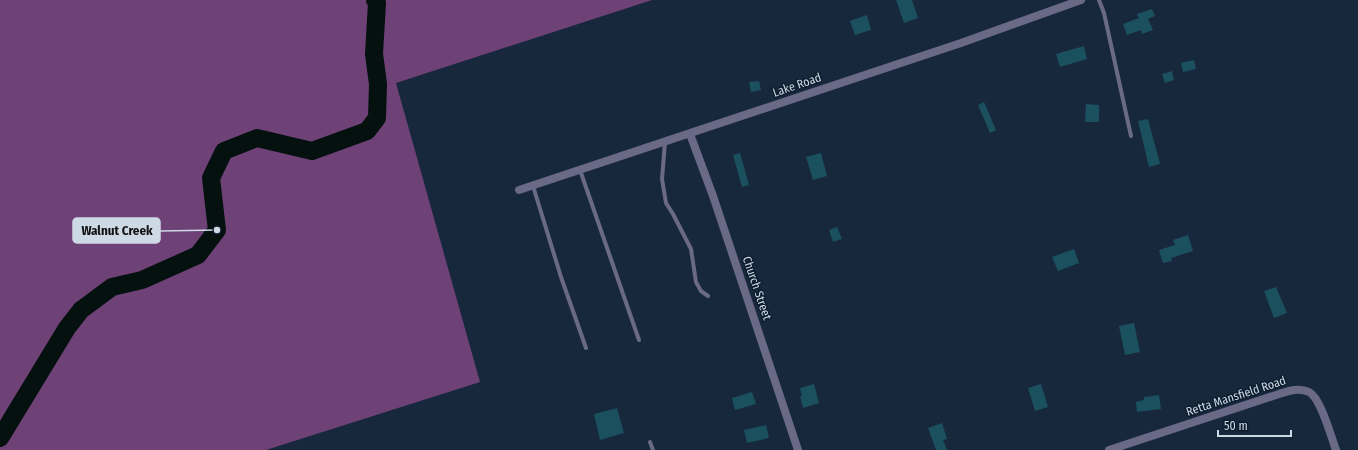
<svg xmlns="http://www.w3.org/2000/svg" width="1358" height="450" font-family="'Fira Sans Condensed',sans-serif">
<style>
.forest{fill:#6e4177}
.lines{fill:none;stroke-linecap:round;stroke-linejoin:round}
.river{stroke:#04110f;stroke-width:18}
.building{fill:#1b505f}
.service{stroke:#6a6986;stroke-width:4}
.minor{stroke:#6a6986;stroke-width:8}
.tertiary{stroke:#6a6986;stroke-width:8}
.labels{text-anchor:middle;stroke-width:3;stroke-linejoin:round;paint-order:stroke}
.street-label{font-size:12px;fill:#ced9e6;stroke:#0e1e31}
.leader{fill:none;stroke:#ced9e6;stroke-width:1.5}
.callout-dot{fill:#ced9e6;stroke:#0e1e31;stroke-width:1.5}
.callout{fill:#ced9e6;stroke:#ced9e6;stroke-width:1.5}
.callout-label{font-size:13px;text-anchor:middle;font-weight:bold;fill:#111}
</style>
<rect width="100%" height="100%" fill="#18283c"/>
<polygon class="forest" points="0,0 652,0 396,83 480,382 266,450 0,450"/>
<g class="lines">
<polyline class="river" points="0,438 67,328 81,310 112,287 142,280 198,255 217,230 211,178 224,151 257,138 312,151 367,131 377,118 378,84 374,54 377,3 375,0"/>
</g>
<g class="building">
<polygon points="896,0 912,0 918,18 904,23"/>
<polygon points="1152,9 1155,16 1148,19 1153,30 1142,34 1141,30 1127,35 1123,24 1139,18 1137,14"/>
<polygon points="867,15 871,30 855,35 850,21"/>
<polygon points="1084,46 1087,59 1060,67 1056,54"/>
<polygon points="1194,60 1196,69 1183,72 1181,63"/>
<polygon points="1172,71 1174,80 1165,83 1162,74"/>
<polygon points="759,81 761,90 751,92 749,82"/>
<polygon points="984,102 996,130 990,133 978,105"/>
<polygon points="1086,104 1099,105 1099,122 1085,122"/>
<polygon points="1148,119 1160,164 1149,167 1138,121"/>
<polygon points="740,153 749,185 742,187 733,155"/>
<polygon points="821,153 827,176 813,180 806,157"/>
<polygon points="837,227 842,239 833,242 829,230"/>
<polygon points="1188,235 1193,251 1171,258 1172,261 1163,263 1159,250 1175,245 1173,240"/>
<polygon points="1074,249 1079,263 1058,271 1052,257"/>
<polygon points="1276,287 1287,313 1274,318 1264,291"/>
<polygon points="1134,323 1140,352 1125,355 1119,326"/>
<polygon points="814,384 819,403 803,408 800,396 802,396 800,388"/>
<polygon points="1041,384 1048,407 1035,411 1028,388"/>
<polygon points="752,392 756,404 735,410 732,398"/>
<polygon points="1159,395 1161,409 1137,412 1136,402 1144,400 1144,397"/>
<polygon points="617,408 624,433 600,440 594,414"/>
<polygon points="942,423 947,439 943,440 947,450 936,450 928,428"/>
<polygon points="766,425 769,438 747,443 744,430"/>
</g>
<g class="lines">
<g class="service">
<polyline points="1099,0 1104,13 1131,136"/>
<polyline points="665,142 662,179 666,203 673,214 691,249 696,282 701,291 708,296"/>
<polyline points="580,170 639,340"/>
<polyline points="533,186 561,277 586,348"/>
<polyline points="650,442 653,450"/>
</g>
<g class="minor">
<polyline points="690,134 713,196 798,450"/>
<polyline points="519,190 961,43 1081,0"/>
</g>
<path class="tertiary" d="M1109 450 1279 394C1288 391 1299 387 1309 392 1321 398 1331 437 1336 450"/>
</g>
<g class="labels">
<g class="street-label">
<text transform="translate(797 85) rotate(-19)" y="4">Lake Road</text>
<text transform="translate(757 288) rotate(71)" y="4">Church Street</text>
<text transform="translate(1236 396) rotate(-18)" y="4">Retta Mansfield Road</text>
</g>
</g>
<path class="leader" d="M217 230L160 231"/>
<circle class="callout-dot" cx="217" cy="230" r="4"/>
<rect class="callout" x="73" y="218" width="87" height="25" rx="4"/>
<g class="callout-label">
<text x="117" y="235">Walnut Creek</text>
</g>
<path d="M1218 430v6h73v-6" fill="none" stroke="#ced9e6" stroke-width="2"/>
<text x="1224" y="430" font-size="12" fill="#ced9e6" stroke="#0e1e31" stroke-width="3" paint-order="stroke">50 m</text>
</svg>
